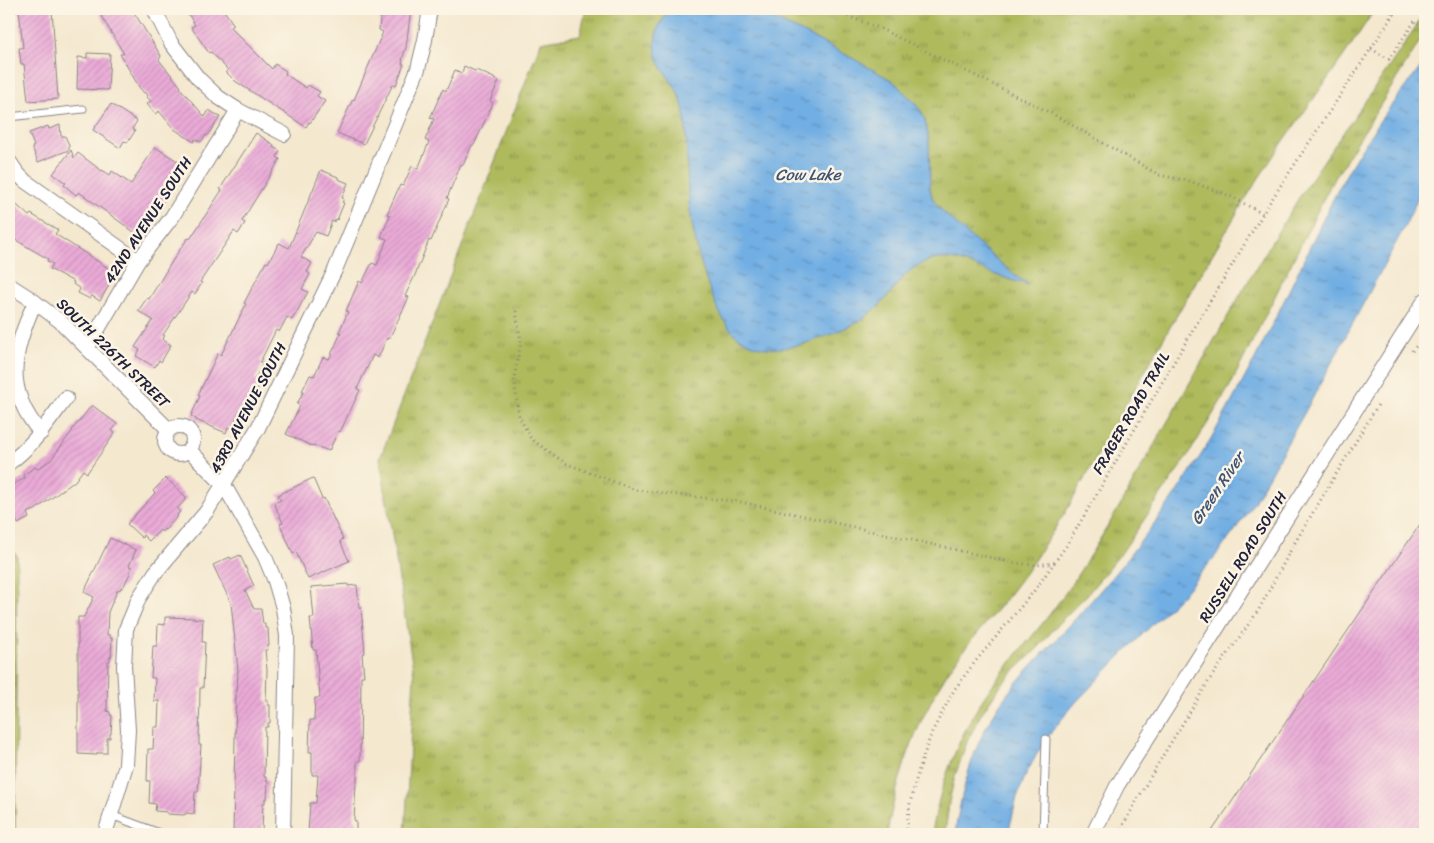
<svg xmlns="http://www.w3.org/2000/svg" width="1434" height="843" font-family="Sriracha,sans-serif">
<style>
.park{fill:url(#park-tufts);stroke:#686e4c}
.water{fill:url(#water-ripples);stroke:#4a688f}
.building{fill:url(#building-hatch)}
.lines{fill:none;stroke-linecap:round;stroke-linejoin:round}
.lane-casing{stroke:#8b8585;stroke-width:9}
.street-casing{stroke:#8b8585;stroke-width:16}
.path{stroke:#8b8585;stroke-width:3;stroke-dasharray:1 4;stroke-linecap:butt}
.lane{stroke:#fff;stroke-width:7}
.street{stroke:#fff;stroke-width:14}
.labels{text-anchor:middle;stroke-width:5;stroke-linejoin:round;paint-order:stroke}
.street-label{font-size:15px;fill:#22223b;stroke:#fcf5e5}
.water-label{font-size:16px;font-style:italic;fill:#3e5376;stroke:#fcf5e5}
</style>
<defs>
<pattern id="park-tufts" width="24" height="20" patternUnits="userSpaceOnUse" patternTransform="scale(1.25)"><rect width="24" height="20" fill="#aeba5c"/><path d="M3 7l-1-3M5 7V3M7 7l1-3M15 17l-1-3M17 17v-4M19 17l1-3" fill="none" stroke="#8d974d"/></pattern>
<pattern id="water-ripples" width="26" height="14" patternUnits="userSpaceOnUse" patternTransform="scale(1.25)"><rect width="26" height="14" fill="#71aee3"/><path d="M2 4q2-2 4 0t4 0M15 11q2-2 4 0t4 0" fill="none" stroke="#5c8db9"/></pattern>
<pattern id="building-hatch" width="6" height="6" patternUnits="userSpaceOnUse" patternTransform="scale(1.25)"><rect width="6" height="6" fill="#eaaad7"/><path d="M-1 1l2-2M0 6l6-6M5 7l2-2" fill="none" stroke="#c892b9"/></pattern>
</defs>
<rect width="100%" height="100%" fill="#fcf5e5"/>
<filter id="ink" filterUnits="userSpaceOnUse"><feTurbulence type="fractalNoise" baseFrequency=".02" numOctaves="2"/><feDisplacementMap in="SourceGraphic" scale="10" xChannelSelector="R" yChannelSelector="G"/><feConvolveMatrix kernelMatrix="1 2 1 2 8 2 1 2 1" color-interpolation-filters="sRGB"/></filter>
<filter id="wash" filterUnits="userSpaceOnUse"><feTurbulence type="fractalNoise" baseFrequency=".0096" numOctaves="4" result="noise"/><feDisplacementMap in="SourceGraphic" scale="20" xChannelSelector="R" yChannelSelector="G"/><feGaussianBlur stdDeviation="1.12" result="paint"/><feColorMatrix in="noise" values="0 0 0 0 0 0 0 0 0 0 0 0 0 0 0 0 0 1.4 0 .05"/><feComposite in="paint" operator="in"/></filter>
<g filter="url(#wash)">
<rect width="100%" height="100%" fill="#f4e8cf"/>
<g class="park">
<path d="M586 9H1375C1333 75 1284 136 1243 203 1181 305 1124 409 1065 513 1048 538 1033 564 1014 588 992 618 966 644 946 675 915 725 897 777 887 834H405L414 675 380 458 541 42 580 35Z"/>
<path d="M1425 12V33L1330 186 1230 386 1189 454 1122 552 1086 596 1057 625 1038 648 1011 674 998 689 981 714 967 742 955 776 949 802 945 834H932C939 787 957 740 983 699 1001 671 1025 646 1046 619 1066 594 1083 567 1100 539 1119 509 1135 478 1153 447 1196 373 1237 298 1282 225 1326 152 1380 85 1425 12Z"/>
<polygon points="9,549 17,555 15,834 9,834"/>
</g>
<g class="water">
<path d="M673 9H742L775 20 808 35 854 59 893 81 914 102 921 111 925 120 929 140 930 187 932 197 937 205 943 212 969 236 1017 277 1029 285C1017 282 1005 278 993 274 973 266 954 255 932 260 904 267 897 288 879 306 872 312 865 317 858 322 850 326 842 329 834 333 804 345 765 359 737 336 710 314 693 238 689 203 686 176 688 148 685 120 684 110 682 100 677 91 672 81 664 73 659 62 651 44 656 21 673 9Z"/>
<path d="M1425 62V183L1405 226 1310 403 1254 502 1234 532 1217 554 1184 593 1114 663 1076 702 1052 731 1038 752 1026 774 1017 797 1008 834H955C961 794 971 752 992 717 1012 682 1042 656 1069 626 1118 572 1165 514 1203 452 1237 395 1267 337 1295 278 1316 235 1335 191 1360 151 1379 120 1402 91 1425 62Z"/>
</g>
<g id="blocks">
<g class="building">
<polygon points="19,9 52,9 58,99 28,101 24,64 21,64 19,48 23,48"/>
<polygon points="97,9 132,9 161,56 159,60 181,87 180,88 205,117 209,110 220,117 207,136 206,135 201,142 195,139 194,142 174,129 159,111 155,114 147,104 151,101 147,97 146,93 144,93 139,87 120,54 124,54"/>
<polygon points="185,9 223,9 234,25 230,27 272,69 275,64 286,71 285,74 306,88 308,85 320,92 317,96 325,101 310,123 309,122 306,127 235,81 226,72 228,70 211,52 209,53 191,27 195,25"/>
<polygon points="381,9 411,9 406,47 402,60 403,60 402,64 404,64 396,85 393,84 364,144 337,133 353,99 354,100 383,32 379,30"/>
<polygon points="87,53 110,54 108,90 77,89 78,57 87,58"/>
<polygon points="464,66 475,71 476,70 494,78 494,79 499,81 490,101 493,103 474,145 472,145 463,165 461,164 447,198 449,199 431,241 429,240 415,275 405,296 409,297 389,339 387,338 378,358 373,355 357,389 360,390 340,432 338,431 329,451 313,445 312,446 286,434 300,406 297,404 304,391 302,391 310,375 314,376 323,357 329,359 341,333 339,332 348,312 346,311 359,281 362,283 372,263 377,265 387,239 381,237 390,215 387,214 400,185 403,186 412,166 418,169 429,142 425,140 434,119 430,118 443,89 446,91 455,70 462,73"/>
<polygon points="111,104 137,121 132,129 135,131 128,142 124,141 120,148 93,130"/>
<polygon points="60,125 61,136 65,136 69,145 69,150 38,162 32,147 34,146 29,133 48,126 49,129"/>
<polygon points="256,133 274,145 273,147 280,151 277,157 280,159 242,221 245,223 238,234 234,231 200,282 202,283 195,294 192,292 163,335 165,336 162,339 171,345 161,362 159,360 155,367 136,356 140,350 135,347 153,320 138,311 147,298 149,299 176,255 188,238 190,239 222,190 220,189"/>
<polygon points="155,147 179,162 163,187 170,192 138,235 79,192 76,195 64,185 66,183 53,174 71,150 74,158 78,153 102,171 102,170 110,175 112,171 131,184"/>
<polygon points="321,170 338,177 338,179 348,183 342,198 344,199 342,202 344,203 337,220 336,219 334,222 332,221 326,236 316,232 301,257 312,263 307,272 310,274 302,289 308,292 292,320 287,317 279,332 276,330 260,362 263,363 255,379 261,382 247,411 241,408 232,428 228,427 226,433 196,420 196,419 191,416 200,396 198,395 218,353 221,355 246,304 244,303 266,262 268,263 279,243 289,248"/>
<polygon points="9,198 29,216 31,214 58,230 55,234 116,273 100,301 92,296 90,299 78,293 80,289 73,284 74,282 50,269 53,264 47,261 48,259 9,236"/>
<polygon points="92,405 117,424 112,431 115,433 87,473 83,470 75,481 35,510 27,513 29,518 18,524 16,519 9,523 9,487 25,478 23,475 35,467 37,469 51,460 73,430 72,430"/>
<polygon points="166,478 187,498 177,509 180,512 177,515 178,516 165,530 164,529 162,532 160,530 149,541 143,535 142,538 127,524 155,493 153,491"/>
<polygon points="313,478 322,499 324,498 343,539 340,541 349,561 308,579 296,552 293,554 280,524 283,523 274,503 281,500 278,495"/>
<polygon points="1425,517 1425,834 1210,834"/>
<polygon points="110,538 136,550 129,566 132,567 130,571 131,571 123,588 121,587 120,590 118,589 108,612 107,635 110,635 110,638 112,638 111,657 110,657 110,661 108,661 107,711 110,712 110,715 112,715 111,734 110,734 110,738 107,738 107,753 97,753 97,755 78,754 78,617 84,617 94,597 84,592"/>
<polygon points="240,555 254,586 245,590 254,609 261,609 263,624 265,624 265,628 268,628 269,646 267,646 268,650 265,650 267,670 266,701 268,701 268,705 270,705 270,723 268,723 268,727 265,727 264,777 266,777 266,780 268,781 267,799 265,799 265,803 263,803 262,834 233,834 236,692 237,692 238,670 231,603 213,565 230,557 231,559"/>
<polygon points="348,584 348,586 357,585 359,607 361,607 365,653 362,654 364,676 361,676 360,761 357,761 357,783 356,783 354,820 356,821 356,834 308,834 310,803 316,803 318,775 312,775 312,752 309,752 310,720 314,720 315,698 320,698 316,650 313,650 310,618 314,618 311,587"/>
<polygon points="165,617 194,618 197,619 203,619 202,642 205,642 203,688 200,688 199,745 201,745 198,792 195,792 194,814 187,813 184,815 167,814 167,812 155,811 156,804 149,803 150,781 147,781 148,749 153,749 154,727 158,727 159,701 154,701 155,678 151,678 153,646 157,646 158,624 165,625"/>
</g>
</g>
</g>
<g filter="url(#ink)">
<use href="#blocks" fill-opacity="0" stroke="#8b8585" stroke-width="1"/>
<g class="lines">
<g class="lane-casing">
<g id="lane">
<polyline points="9,117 83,109"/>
<polyline points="111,815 162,834"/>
<polyline points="1043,834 1046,739"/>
</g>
</g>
<g class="street-casing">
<g id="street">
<polyline points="154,9 171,43 198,78 218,97 238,110 284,134"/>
<polyline points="9,161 17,173 25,181 138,261"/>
<polyline points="9,285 31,299 61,322 169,430"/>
<path d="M35 302C13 351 3 389 41 433"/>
<polyline points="87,348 138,261 172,217 238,110"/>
<circle cx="179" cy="440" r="14"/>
<polyline points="189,450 224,485 265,557 275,581 283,608 287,636 283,834"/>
<path d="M9 463C33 446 49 421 66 398"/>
<polyline points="105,834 126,765 128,730 124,666 126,629 132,615 139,598 155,573 207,511 258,428 335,270 418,69 425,40 430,9"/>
<polyline points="1093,834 1117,786 1425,300"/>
</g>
</g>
<g class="path">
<polyline points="829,9 879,28 1051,113 1159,175 1190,181 1230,196 1263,214"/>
<polyline points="1390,18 1391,9"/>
<polyline points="1371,49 1389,59 1415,21 1425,27"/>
<polyline points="516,311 521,342 514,378 519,416 531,439 565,463 636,490 741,502 1015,563 1037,565 1054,563"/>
<polyline points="1412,351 1425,336"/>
<polyline points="906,834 910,803 919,769 932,732 954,690 975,662 1034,591 1067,545 1194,328 1270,202 1397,9"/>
<polyline points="1120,834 1123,825 1156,767 1210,679 1258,611 1294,544 1379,403"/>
</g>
<use href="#lane" class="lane"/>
<use href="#street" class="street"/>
</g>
</g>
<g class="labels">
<g class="street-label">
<text transform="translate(148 220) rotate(-57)" y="5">42ND AVENUE SOUTH</text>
<text transform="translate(113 353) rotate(44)" y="5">SOUTH 226TH STREET</text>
<text transform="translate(248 408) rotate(-62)" y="5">43RD AVENUE SOUTH</text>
<text transform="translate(1131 413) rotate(-60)" y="5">FRAGER ROAD TRAIL</text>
<text transform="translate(1243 557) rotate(-58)" y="5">RUSSELL ROAD SOUTH</text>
</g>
<g class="water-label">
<text x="808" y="180">Cow Lake</text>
<text transform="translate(1217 488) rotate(-56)" y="6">Green River</text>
</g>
</g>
<rect width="1434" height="843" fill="none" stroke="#fcf5e5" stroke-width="30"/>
</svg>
